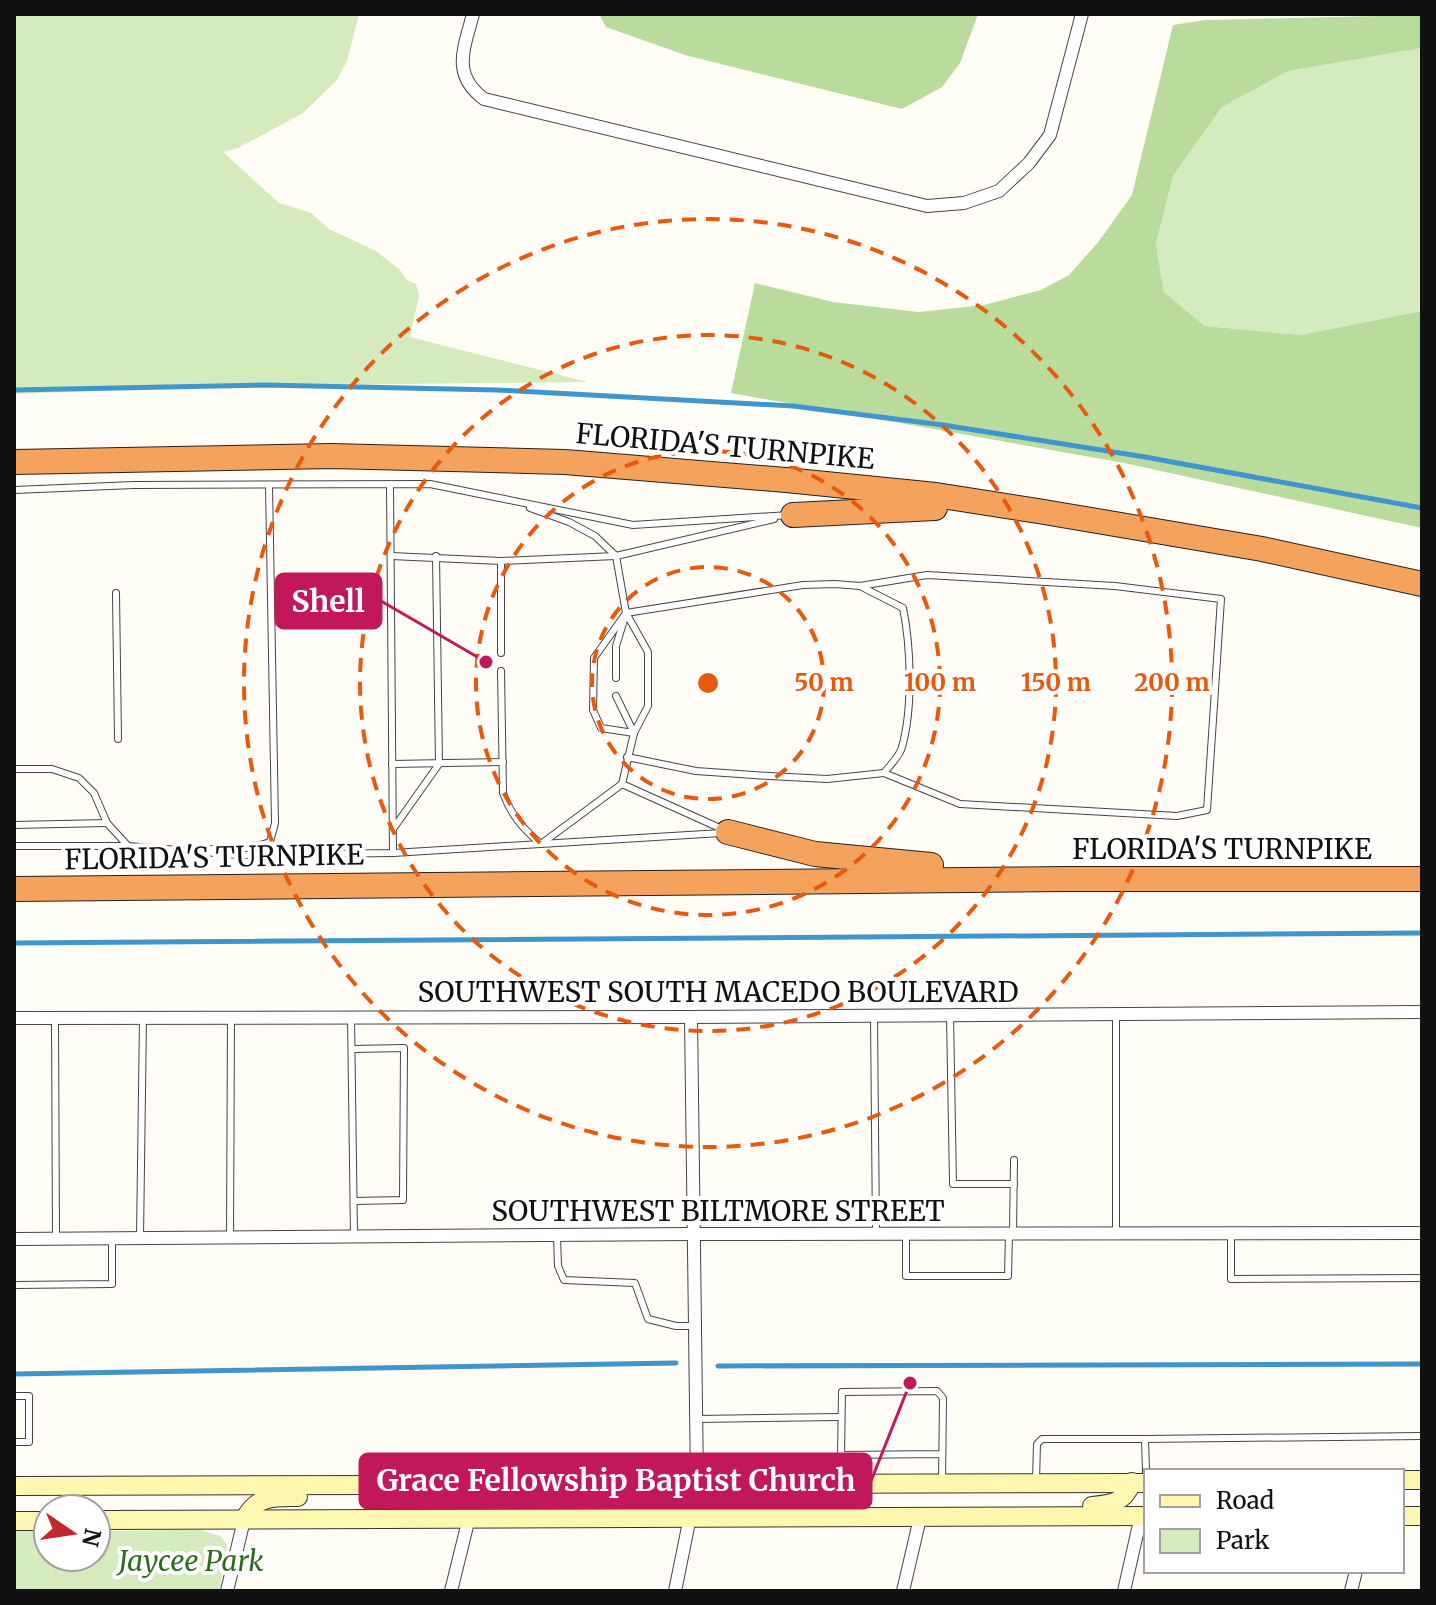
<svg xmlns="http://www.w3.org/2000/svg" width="1436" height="1605" font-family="Merriweather,serif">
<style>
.green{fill:#d5ebbd}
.forest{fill:#b9dc9c}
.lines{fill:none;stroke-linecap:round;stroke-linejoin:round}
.stream{stroke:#3f96cf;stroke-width:5}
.service-casing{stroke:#444;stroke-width:8}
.minor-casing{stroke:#444;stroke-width:14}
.secondary-casing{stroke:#333;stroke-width:20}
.motorway-casing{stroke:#222;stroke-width:26}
.service{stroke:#fff;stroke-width:6}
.minor{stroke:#fff;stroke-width:12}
.secondary{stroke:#fff6b0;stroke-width:18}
.motorway{stroke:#f5a25d;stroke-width:24}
.ring{fill:none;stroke:#e8590c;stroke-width:4;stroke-dasharray:14 10}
.labels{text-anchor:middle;stroke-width:8;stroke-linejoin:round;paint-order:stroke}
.street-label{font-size:28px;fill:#111;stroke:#fff}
.park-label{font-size:28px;font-style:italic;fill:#2f6b1f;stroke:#fff}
.centre{fill:#e8590c;stroke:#fff;stroke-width:4}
.ring-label{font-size:24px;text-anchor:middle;font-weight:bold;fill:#e8590c;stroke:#fff;stroke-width:8;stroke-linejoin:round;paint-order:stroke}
.leader{fill:none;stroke:#c2185b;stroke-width:3}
.callout-dot{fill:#c2185b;stroke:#fff;stroke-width:3}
.callout{fill:#c2185b;stroke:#c2185b;stroke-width:3}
.callout-label{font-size:30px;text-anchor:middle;font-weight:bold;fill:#fff}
</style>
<rect width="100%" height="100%" fill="#fffdf5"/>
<g class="green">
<polygon points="14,14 359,14 347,61 337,80 303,113 238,148 223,152 279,203 311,213 329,229 376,251 400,270 407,280 416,284 419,296 410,337 588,382 231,386 14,394"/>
<polygon points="1422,48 1422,311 1300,335 1205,326 1164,292 1156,244 1173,176 1222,107 1287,71"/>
<polygon points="200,1530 220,1536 227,1545 219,1591 14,1591 14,1531 48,1531 48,1557 96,1557 96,1531"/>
</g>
<g class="forest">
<polygon points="599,14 978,14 960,63 942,87 902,109 685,55 606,27"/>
<polygon points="1422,15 1422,48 1288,71 1222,107 1173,176 1156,244 1164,292 1205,326 1300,335 1422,311 1422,528 1124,463 731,393 755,283 833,302 919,312 984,305 1041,290 1069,275 1099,241 1132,195 1173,25 1205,20"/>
</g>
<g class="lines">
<g class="stream">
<polyline points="14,390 264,385 497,390 793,406 943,425 1145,457 1422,508"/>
<polyline points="14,943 1422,933"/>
<polyline points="718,1366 1422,1364"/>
<polyline points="14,1374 676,1363"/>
</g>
<g class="service-casing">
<g id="service">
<polyline points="390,485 393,853"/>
<polyline points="14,490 134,485 430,484 633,525 789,515"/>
<polyline points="391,556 501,561 616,556 774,519"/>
<polyline points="116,593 118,739"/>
<polyline points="501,653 501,561"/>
<path d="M501 671 503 793C511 815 523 829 541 844L622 784 634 733 648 706V652L626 613 616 556 595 536 569 522 530 508"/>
<polyline points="616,678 616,646 624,620"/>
<polyline points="616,696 634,733"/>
<polyline points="634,733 601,728 593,710 594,658 626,613 803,585 835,584 860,586 927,575 1115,586 1221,599 1207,810 1177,816 960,804 884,773"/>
<path d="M627 757 696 771 769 776 827 779 884 773C890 765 900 756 902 747 913 708 911 647 903 608L860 586"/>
<polyline points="392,764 503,762"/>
<polyline points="14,769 52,769 79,778 94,793 107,823 128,846"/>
<polyline points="622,784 722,829"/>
<polyline points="14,825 107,823"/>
<polyline points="393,829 439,764 436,556"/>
<polyline points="14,846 128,846 240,855 393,853 721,833"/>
<polyline points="212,849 260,845 270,842 275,823 269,485"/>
<polyline points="1116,1014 1116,1234"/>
<polyline points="950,1015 953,1184 1014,1184"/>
<polyline points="874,1016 876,1234"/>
<polyline points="351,1017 354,1236"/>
<polyline points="55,1018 56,1238"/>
<polyline points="352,1049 404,1048 403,1200 354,1201"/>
<polyline points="1013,1233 1014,1160"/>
<polyline points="1231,1233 1231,1279 1422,1278"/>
<polyline points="906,1234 906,1276 1008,1276 1009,1234"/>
<polyline points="557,1236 558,1266 564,1280 635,1283 648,1319 676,1326 694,1326"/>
<polyline points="230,1237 231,1017"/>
<polyline points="140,1238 143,1017"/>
<polyline points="14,1285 112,1284 112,1238"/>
<polyline points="14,1396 29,1396 29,1442 14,1442"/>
<polyline points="696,1419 840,1417"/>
<polyline points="941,1454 841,1455 842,1392 937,1391 943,1398 942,1482"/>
<polyline points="1146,1471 1145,1439 1422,1436"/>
<polyline points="1036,1481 1037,1444 1042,1439 1145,1439"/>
</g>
</g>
<g class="minor-casing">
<g id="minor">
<path d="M473 14C464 49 451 74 484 99L927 206 964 203 999 191 1029 163 1050 135 1082 14"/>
<polyline points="14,1018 691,1017 1422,1012"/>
<polyline points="14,1239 693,1234 1422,1233"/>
<polyline points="227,1591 244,1520"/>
<polyline points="451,1591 469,1518"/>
<polyline points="675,1591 697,1483 691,1017"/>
<polyline points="903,1591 920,1518"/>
<polyline points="1124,1591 1141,1516"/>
<polyline points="1351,1591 1356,1571"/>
</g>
</g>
<g class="secondary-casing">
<g id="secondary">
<polyline points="1402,1480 1422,1480"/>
<polyline points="14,1486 1146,1483"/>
<path d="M1092 1506C1112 1504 1124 1503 1132 1482"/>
<polyline points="1402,1516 1422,1516"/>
<polyline points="96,1520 1146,1516"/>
<path d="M244 1520C257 1495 273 1497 298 1497"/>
<polyline points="14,1521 48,1521"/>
</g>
</g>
<g class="motorway-casing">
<g id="motorway">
<polyline points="14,462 331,456 565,462 786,480 936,495 1038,511 1262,549 1422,584"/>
<polyline points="793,515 935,508"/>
<polyline points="728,832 815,854 931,865"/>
<polyline points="14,889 1067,879 1422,879"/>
</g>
</g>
<use href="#service" class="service"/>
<use href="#minor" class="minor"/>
<use href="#secondary" class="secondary"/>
<use href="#motorway" class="motorway"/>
</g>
<g class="ring">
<circle cx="708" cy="683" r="116"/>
<circle cx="708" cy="683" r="232"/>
<circle cx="708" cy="683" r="348"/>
<circle cx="708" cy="683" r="464"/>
</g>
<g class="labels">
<g class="street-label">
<text transform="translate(725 446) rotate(5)" y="10">FLORIDA'S TURNPIKE</text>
<text x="1222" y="859">FLORIDA'S TURNPIKE</text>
<text transform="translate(214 857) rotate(-1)" y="10">FLORIDA'S TURNPIKE</text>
<text x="718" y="1002">SOUTHWEST SOUTH MACEDO BOULEVARD</text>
<text x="718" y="1221">SOUTHWEST BILTMORE STREET</text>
</g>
<g class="park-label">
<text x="191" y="1571">Jaycee Park</text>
</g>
</g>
<circle cx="708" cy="683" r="12" class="centre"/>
<g class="ring-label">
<text x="824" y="691">50 m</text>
<text x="940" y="691">100 m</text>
<text x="1056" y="691">150 m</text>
<text x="1172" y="691">200 m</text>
</g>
<path class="leader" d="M486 662L381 601M910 1383L871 1481"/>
<g class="callout-dot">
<circle cx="486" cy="662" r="8"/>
<circle cx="910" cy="1383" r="8"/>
</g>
<g class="callout">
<rect x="276" y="574" width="105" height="54" rx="8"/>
<rect x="360" y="1454" width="511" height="54" rx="8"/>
</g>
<g class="callout-label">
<text x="328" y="612">Shell</text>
<text x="616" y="1491">Grace Fellowship Baptist Church</text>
</g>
<rect width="1436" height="1605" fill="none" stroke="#111111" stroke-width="32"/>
<rect x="1144" y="1469" width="260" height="104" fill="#ffffff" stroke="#a0a0a0" stroke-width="2"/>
<rect x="1160" y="1495" width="40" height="12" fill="#fff6b0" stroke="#a0a0a0" stroke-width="2"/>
<text x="1216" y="1509" font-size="24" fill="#111111">Road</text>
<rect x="1160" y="1529" width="40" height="24" fill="#d5ebbd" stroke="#a0a0a0" stroke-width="2"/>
<text x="1216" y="1549" font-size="24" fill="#111111">Park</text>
<g transform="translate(72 1533) rotate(103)"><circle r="38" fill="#ffffff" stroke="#a0a0a0" stroke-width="2"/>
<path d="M0-6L14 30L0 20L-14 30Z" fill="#c4262e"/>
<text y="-12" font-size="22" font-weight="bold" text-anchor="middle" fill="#111111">N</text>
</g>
</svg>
